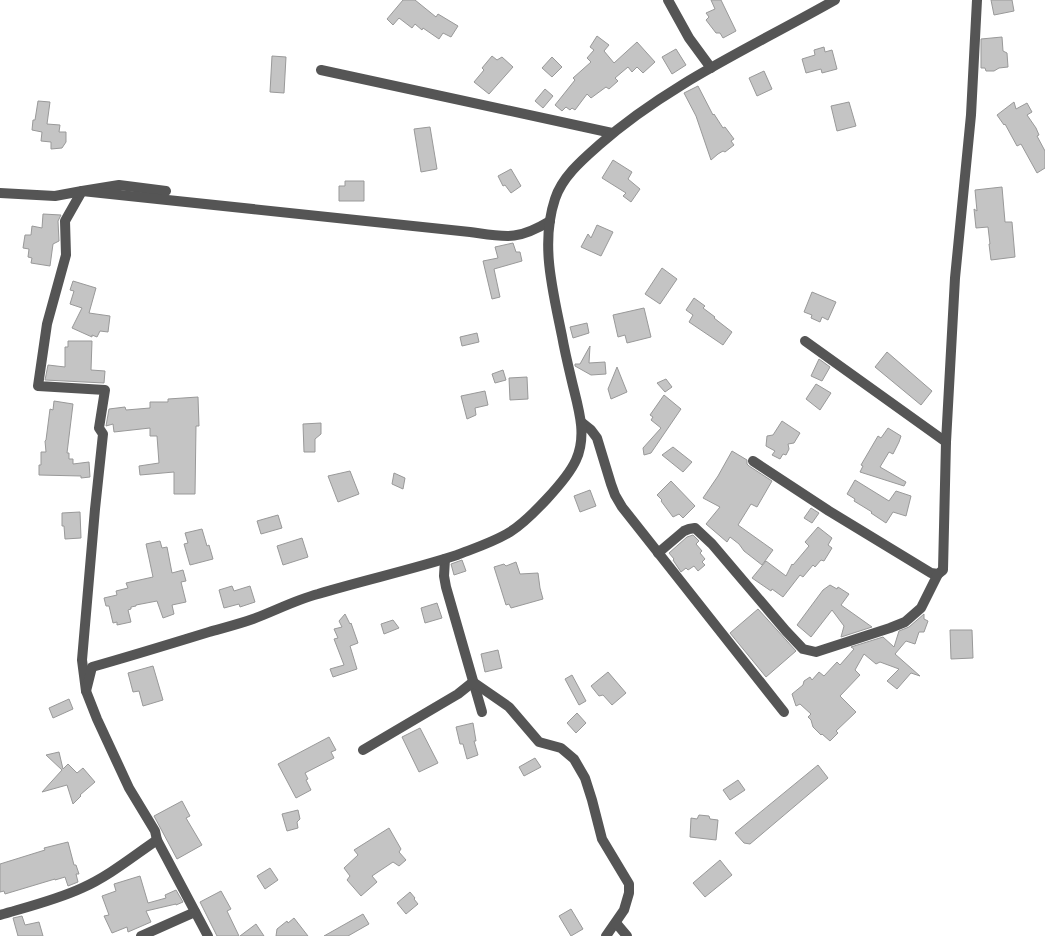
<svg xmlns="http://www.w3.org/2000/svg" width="1045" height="936" font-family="Karla,sans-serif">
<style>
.building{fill:#c4c4c4;stroke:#999}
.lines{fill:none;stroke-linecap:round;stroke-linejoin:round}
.minor{stroke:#555;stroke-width:10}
</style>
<rect width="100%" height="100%" fill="#fff"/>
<g class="building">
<polygon points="403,0 415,0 436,17 438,14 458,26 451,37 443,33 439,39 423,28 422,30 415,24 412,28 399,18 393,25 387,19"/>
<polygon points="711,0 721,0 736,31 723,38 720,33 716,33 706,20 709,17 706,13 715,9"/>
<polygon points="991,0 1012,0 1014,11 994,15"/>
<polygon points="597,36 609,45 604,51 614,63 637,42 655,62 643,73 637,67 632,72 628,67 615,78 618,81 609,89 606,87 591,98 587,94 575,110 572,108 570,110 566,107 562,111 555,105 575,80 573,78 591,62 587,58 594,50 590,47"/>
<polygon points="1002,37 1003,51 1007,53 1008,67 999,68 994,71 986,71 985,68 981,68 981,39"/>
<polygon points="824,47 825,52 832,50 837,69 822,73 821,69 806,73 802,59 815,55 814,50"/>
<polygon points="676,49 686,65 672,74 662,57"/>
<polygon points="272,56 286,57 284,93 270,92"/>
<polygon points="492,56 497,60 502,57 513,67 489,94 474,82 484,70 482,68"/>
<polygon points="552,57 562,67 552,77 542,68"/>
<polygon points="764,71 772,89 757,96 749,78"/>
<polygon points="698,86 713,115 714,114 723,128 725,127 734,139 731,141 734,145 725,152 723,151 718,154 711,160 696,116 684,93"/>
<polygon points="545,89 553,96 543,108 535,101"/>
<polygon points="38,101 50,102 47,124 60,125 59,132 66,132 66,142 62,148 51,149 51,142 41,141 42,132 32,130 33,120 35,120"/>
<polygon points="849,102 856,126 837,131 831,106"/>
<polygon points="1014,102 1016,109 1027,103 1032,112 1027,115 1036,128 1039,135 1037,136 1045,151 1045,168 1037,173 1021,144 1017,146 1005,124 1004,125 997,115"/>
<polygon points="430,127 437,169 421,172 414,129"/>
<polygon points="613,160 632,172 628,179 640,189 631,202 623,196 626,193 602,178"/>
<polygon points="511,169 521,186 511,193 505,185 503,186 498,176"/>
<polygon points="345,181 364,181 364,201 339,201 339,186 345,186"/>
<polygon points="1002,187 1005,222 1012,222 1015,257 991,260 989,244 990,244 988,227 976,228 974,209 977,211 975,190"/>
<polygon points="43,214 61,215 58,221 59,241 53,244 50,266 31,263 32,258 28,257 29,249 23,248 25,235 31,235 32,226 42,228"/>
<polygon points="597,225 613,232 601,256 581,247 588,234 591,238"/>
<polygon points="513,243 516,252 520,252 522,261 494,269 500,297 492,299 483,261 498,258 495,247"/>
<polygon points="662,268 677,279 660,304 645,294"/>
<polygon points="73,281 96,288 89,313 110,316 108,332 100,331 97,337 92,335 92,337 72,328 82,308 70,304 74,291 70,290"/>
<polygon points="812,292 836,302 828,320 822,317 820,322 811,318 812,315 804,312"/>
<polygon points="694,298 705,306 703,308 715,317 714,318 732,332 723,345 689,322 693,315 686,310"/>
<polygon points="644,308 651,337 627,343 625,335 618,337 613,315"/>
<polygon points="587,323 589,333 573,338 570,327"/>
<polygon points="477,333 479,342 462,346 460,337"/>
<polygon points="68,341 92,341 91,370 105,371 104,383 45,380 48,365 65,367 65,347 68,347"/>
<polygon points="590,346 589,363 605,362 606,374 591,375 575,366 575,364 580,364"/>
<polygon points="887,352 932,391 921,405 875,367"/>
<polygon points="819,359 830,367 822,381 811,376"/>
<polygon points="617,367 627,392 611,399 608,389"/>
<polygon points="503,370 506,380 495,383 492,374"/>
<polygon points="527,377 528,399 510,400 509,378"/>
<polygon points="666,379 672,387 665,392 657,383"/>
<polygon points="816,384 831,393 820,410 806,399"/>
<polygon points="485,391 488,405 475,408 476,415 467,419 461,396"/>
<polygon points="664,395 681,409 651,453 644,455 643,448 661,428 651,420 653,417 650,415"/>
<polygon points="198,397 199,426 196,426 195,494 174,494 174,472 140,475 139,466 159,463 157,436 150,436 150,428 114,432 113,424 106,426 109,409 125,407 126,410 150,408 150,402 168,402 168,399"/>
<polygon points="54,401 73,404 67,453 69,453 69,459 73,459 73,464 89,462 90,477 81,478 81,476 39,475 39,465 41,465 41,452 46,452 45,441 46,440 50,409 53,410"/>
<polygon points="782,421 800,433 794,443 788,444 789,449 786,455 783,454 780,459 772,455 775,451 766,446 767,436 773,435"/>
<polygon points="321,423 321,434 315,439 315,452 304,452 303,424"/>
<polygon points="888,428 901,436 899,442 893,454 889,452 880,467 906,482 904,486 860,472 863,466 861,465 878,436 881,438"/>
<polygon points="673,447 692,462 683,472 662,455"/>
<polygon points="732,451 747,460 747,464 749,466 772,481 757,507 751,504 738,525 773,550 762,565 744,551 739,544 730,537 727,542 706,524 720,507 703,498 718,476"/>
<polygon points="350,471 359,494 338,502 328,476"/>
<polygon points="394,473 405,478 403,489 392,484"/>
<polygon points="855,480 889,501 896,491 911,496 906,516 893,512 886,523 871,513 872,512 854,501 855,499 847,494"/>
<polygon points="671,481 695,506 683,518 679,514 673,517 661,501 662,500 657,495"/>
<polygon points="590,490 596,506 580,512 574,496"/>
<polygon points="811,508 819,513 812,523 804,518"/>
<polygon points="80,512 81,538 65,539 64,526 62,526 62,513"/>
<polygon points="278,515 282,528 261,534 257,521"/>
<polygon points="818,527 832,538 828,545 832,548 824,561 821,560 815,567 813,565 803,577 800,575 783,597 772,589 771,591 752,578 766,561 786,576 792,564 793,565 809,546 805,542"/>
<polygon points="202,529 207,546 209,545 213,559 190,565 184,544 188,543 185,533"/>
<polygon points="693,535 699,541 696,544 702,551 700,553 705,559 702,562 705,565 698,571 694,566 688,570 686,568 681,572 673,560 674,559 669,553 687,537"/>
<polygon points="302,538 308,557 283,565 277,546"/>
<polygon points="160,541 162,548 167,547 172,573 183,570 186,581 181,582 186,602 172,605 174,614 163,618 157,601 136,605 136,606 131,607 131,609 128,610 131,622 117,625 117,622 113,623 109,606 106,606 104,598 117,595 116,591 128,588 126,583 153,577 146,544"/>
<polygon points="462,560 466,571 454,575 451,564"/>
<polygon points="516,562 520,574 538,573 540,588 543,599 511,608 509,604 506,605 494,567 504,564 506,566"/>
<polygon points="830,585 837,589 838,587 849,594 841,605 872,627 841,637 844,626 832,610 811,637 797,625 823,590"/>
<polygon points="232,586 234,591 250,586 255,602 240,607 239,604 224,608 219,590"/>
<polygon points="437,603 442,618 425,623 421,608"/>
<polygon points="758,609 796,651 766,677 730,633"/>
<polygon points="345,614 350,624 351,623 358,643 350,646 357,669 333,677 330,669 344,665 334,639 338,638 334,629 342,627 339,621"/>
<polygon points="924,614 924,619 928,621 924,632 919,632 915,644 906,641 895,654 920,676 911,673 897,689 887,681 899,669 880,662 876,664 864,654 855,670 860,675 840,696 856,712 836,731 838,733 830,741 822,734 821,735 813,727 811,720 808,717 811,714 800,704 796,706 792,694 803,685 804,681 810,677 812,680 819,672 824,676 837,662 840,665 854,649 851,647 883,637 894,647 899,631 909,627"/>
<polygon points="393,620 399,628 384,634 381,624"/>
<polygon points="950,630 972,630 973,658 951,659"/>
<polygon points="498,650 502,668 485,672 481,654"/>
<polygon points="153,666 163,700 143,706 139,691 133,692 128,673"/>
<polygon points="608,672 626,693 612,705 603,695 599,696 591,686"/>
<polygon points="572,675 586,701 579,705 565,679"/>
<polygon points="69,699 73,709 53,718 49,708"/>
<polygon points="577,713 586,723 576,733 567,723"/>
<polygon points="473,723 476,741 474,741 478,755 467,759 463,744 460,744 456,727"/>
<polygon points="420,728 438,763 419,772 402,737"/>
<polygon points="329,737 336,750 331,752 334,758 305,773 308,779 306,780 311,790 296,798 278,764"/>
<polygon points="59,752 63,769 68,764 77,773 83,768 95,782 80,795 81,796 73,804 67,785 42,792 62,770 46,755"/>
<polygon points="535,758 541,767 524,776 519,767"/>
<polygon points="818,765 828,778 750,844 744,843 735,833"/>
<polygon points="738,780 745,790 730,800 723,790"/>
<polygon points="182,801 190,816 186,818 202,845 177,859 154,816"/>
<polygon points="298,810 300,819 297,822 298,828 287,831 282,814"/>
<polygon points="699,815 709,816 710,819 718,820 716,840 690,837 691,818 697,819"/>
<polygon points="389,828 401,849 399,852 406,860 399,866 393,862 372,876 377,882 361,896 347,880 350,876 344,868 358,855 354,850"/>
<polygon points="68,842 74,865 76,865 79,874 76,874 78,882 68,886 65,877 55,880 55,879 5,894 4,891 0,892 0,864 45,850 44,848"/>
<polygon points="720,860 732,875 705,897 693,883"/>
<polygon points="270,868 278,880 265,889 257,876"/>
<polygon points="140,876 148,903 166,898 165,895 176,890 183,902 176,905 176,904 146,911 151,922 128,932 127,927 112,933 104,916 109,915 102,896 116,891 114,884"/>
<polygon points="221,891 231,909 227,911 239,936 217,936 200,902"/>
<polygon points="410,892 415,898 414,899 418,904 406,914 397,903"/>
<polygon points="571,909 583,929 571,936 559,916"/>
<polygon points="363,914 369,924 348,936 324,936"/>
<polygon points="22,916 25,925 39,922 43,936 18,936 13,918"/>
<polygon points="294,918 308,936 276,936 277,929 287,921 288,923"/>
<polygon points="256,924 264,936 240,936"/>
</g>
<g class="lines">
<g class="minor">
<polyline points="668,0 689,38 711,68"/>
<polyline points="321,70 612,133"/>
<polyline points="166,191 119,185 82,191 65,221 66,255 47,324 38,386 105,390 99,428 103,434 95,509 82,660 86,691 97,719 129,788 155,831 157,840 208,936"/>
<path d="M0 193 55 196 82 191 470 232C506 237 517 241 550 221"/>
<polyline points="805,341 946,442"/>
<polyline points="581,422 591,430 597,438 611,484 615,495 622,507 784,712"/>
<polyline points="753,461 829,511 931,573 938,574 943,570 946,442 955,278 971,115 977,0"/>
<polyline points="658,553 684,531 689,529 695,528 712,544 786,631 803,649 816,652 890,628 905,622 921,608 938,574"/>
<polyline points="445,559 444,576 446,587 482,712"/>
<path d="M86 691 92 667C131 656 170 644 209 632 223 628 239 624 253 619 275 611 295 600 318 594 364 580 411 570 457 555 475 548 494 542 510 532 529 520 567 480 576 460 587 436 579 410 573 386 569 369 565 353 562 336 553 291 540 244 555 199 562 177 582 160 599 145 668 84 754 46 835 0"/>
<polyline points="363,750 458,694 473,682 509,707 539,742 561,748 574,759 585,778 592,800 602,839 629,884 629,893 624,910 606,936"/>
<path d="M0 915C27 907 56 900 82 888 109 876 132 857 157 840"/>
<polyline points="616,923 627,936"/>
<polyline points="141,936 195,912"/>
</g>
</g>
</svg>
